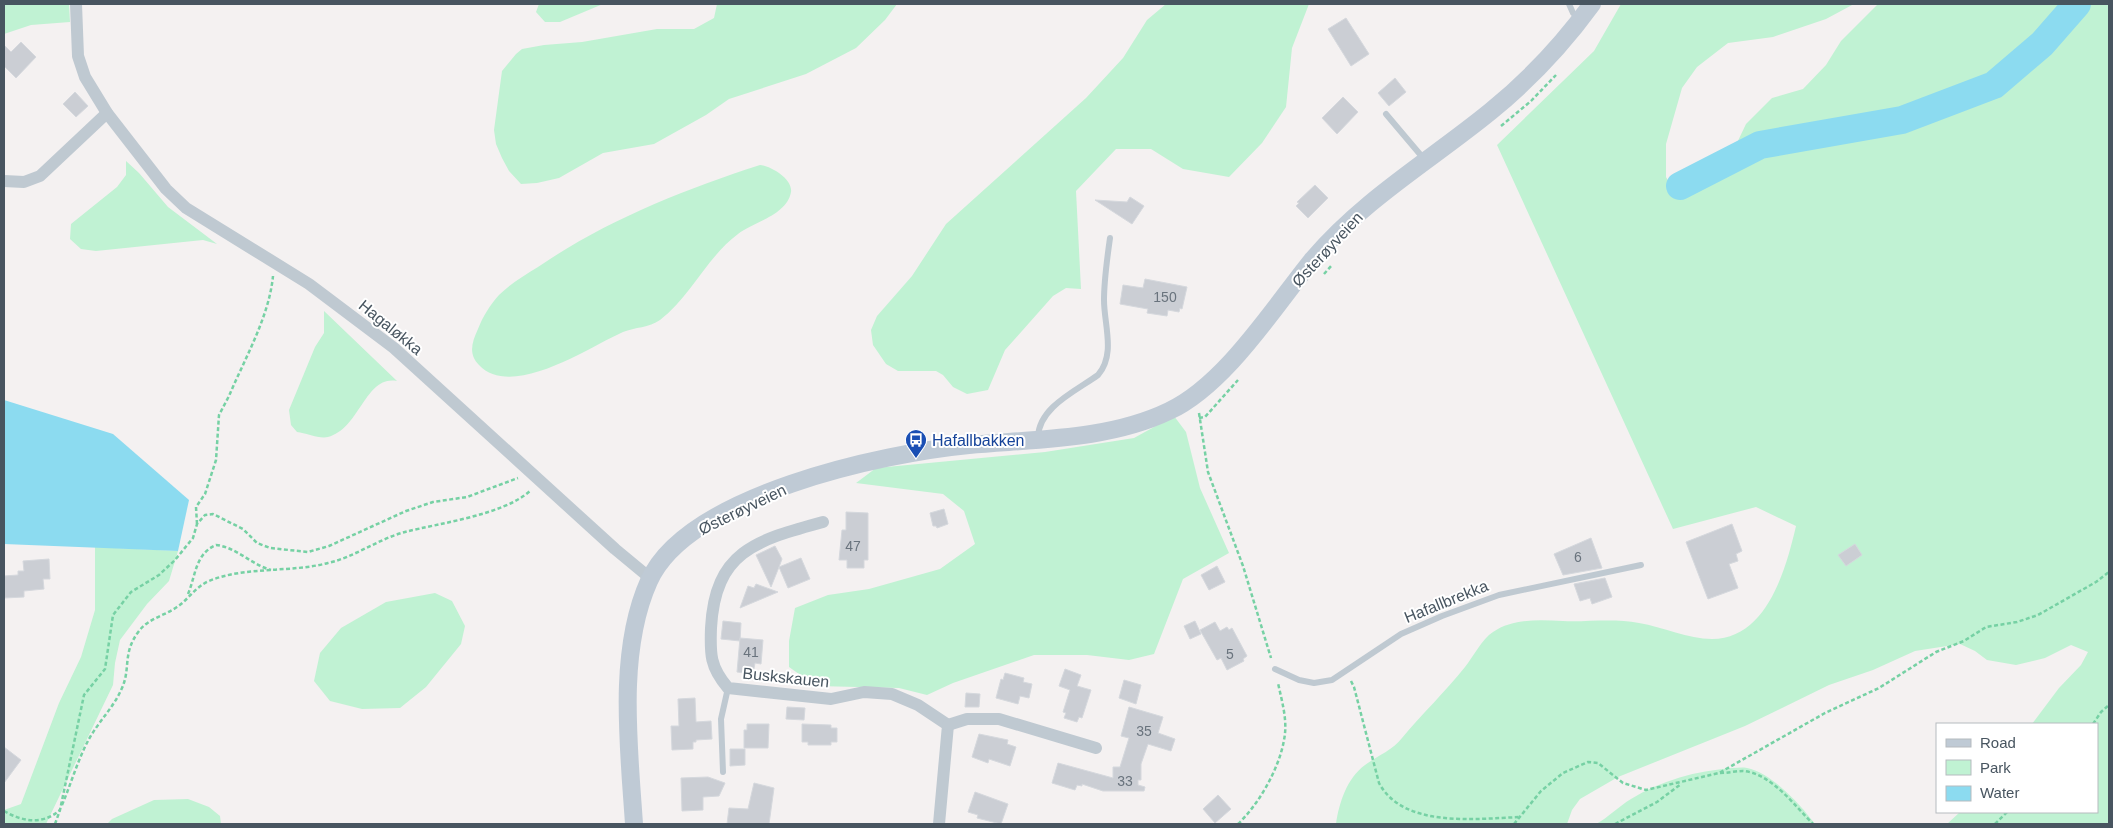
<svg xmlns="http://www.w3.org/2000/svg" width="2113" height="828" font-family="Arial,sans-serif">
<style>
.green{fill:#c0f2d3}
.water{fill:#8cdbf0}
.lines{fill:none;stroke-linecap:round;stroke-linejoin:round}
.river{stroke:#8cdbf0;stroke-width:28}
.building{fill:#cbced4;stroke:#d5d8dd}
.path{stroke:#76d1a4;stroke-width:2.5;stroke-dasharray:4 2.5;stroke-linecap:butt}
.lane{stroke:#bfc9d1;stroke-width:6}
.street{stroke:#bfc9d1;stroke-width:12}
.secondary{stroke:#bfcad5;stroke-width:18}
.labels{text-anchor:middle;stroke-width:4;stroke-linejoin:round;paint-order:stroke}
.number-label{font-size:14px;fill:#69737d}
.street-label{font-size:16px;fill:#485560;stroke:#fff}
.transit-label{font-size:16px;fill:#164399;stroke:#fff;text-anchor:start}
</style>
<rect width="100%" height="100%" fill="#f4f1f1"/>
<g class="green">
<polygon points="4,4 69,4 70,22 31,25 4,34"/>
<polygon points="539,4 603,4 560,22 545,22 536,12"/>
<polygon points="717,4 897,4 885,20 856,48 806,74 729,99 706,115 654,144 603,153 559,178 537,183 521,184 509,171 502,158 496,144 494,130 502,71 516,54 522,49 544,45 582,42 657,29 694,29 714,18"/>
<polygon points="1166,4 1309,4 1292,48 1286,107 1262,143 1229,177 1183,169 1151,149 1116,149 1076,191 1081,289 1066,288 1053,296 1005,350 988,390 967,394 953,387 943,375 936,371 898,371 886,364 873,345 871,330 877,316 912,276 946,224 1086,98 1123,58 1147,20"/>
<path d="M1621 4H1854L1826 19 1773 37 1728 43 1697 67 1682 88 1666 144V177L1671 186 1742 159 1736 145 1746 124 1772 98 1803 89 1826 65 1841 41 1878 4H2109V824H1947L1960 812H2097V724H2032L2059 688 2081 665 2088 652 2071 645 2045 658 2016 665 1987 660 1975 651 1960 644 1915 651 1873 670 1829 685 1745 726 1618 777 1580 799 1572 810 1567 824H1336C1339 803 1347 778 1365 765 1377 756 1393 750 1402 738 1422 714 1445 692 1465 667 1473 657 1482 639 1493 632 1513 618 1540 620 1563 621 1588 622 1614 618 1639 623 1663 627 1688 639 1712 639 1767 639 1786 569 1796 526L1756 507 1673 529 1497 145 1594 51Z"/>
<polygon points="126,161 139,173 168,207 217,244 203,240 96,251 81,249 70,239 71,224 117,187 126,175"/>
<path d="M760 165C771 166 793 179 791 192 787 215 754 222 738 234 707 257 691 296 660 320 649 328 635 327 623 332 589 347 512 400 479 365 468 354 472 342 478 329 483 316 490 305 499 295 510 284 525 275 538 267 605 221 683 190 760 165Z"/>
<path d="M324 311 397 381C365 375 360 429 328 437 319 439 306 433 297 432L291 425 289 410 315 347 324 333Z"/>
<polygon points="1174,416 1186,432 1200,488 1229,553 1183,579 1154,654 1129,660 1087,655 1034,655 953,683 927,695 899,688 816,686 789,667 789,641 795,608 828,595 869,589 940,569 975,544 964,511 943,494 856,483 876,468 1045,452 1134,438"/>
<polygon points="95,547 178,551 169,581 147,604 120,640 115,663 113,685 46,824 4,824 4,810 21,804 59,703 81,657 95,610"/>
<polygon points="435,593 452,601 465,626 461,644 426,687 400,708 362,709 330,701 314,681 320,653 341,628 386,602"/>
<path d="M1732 768C1737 768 1742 767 1747 768 1772 773 1801 805 1815 824H1596C1609 817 1619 806 1631 799 1662 780 1696 771 1732 768Z"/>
<polygon points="188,799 209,807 220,816 221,824 107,824 112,819 154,800"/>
</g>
<polygon class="water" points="4,400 113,434 189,500 178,551 4,544"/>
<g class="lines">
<polyline class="river" points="1680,186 1760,145 1902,120 1994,85 2042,44 2077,4"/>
</g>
<g class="building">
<polygon points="1346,18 1369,54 1351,66 1328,29"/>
<polygon points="21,42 36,57 16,78 4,66 4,45 11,52"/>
<polygon points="1395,78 1406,92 1389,106 1378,93"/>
<polygon points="75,92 88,106 76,117 63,104"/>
<polygon points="1343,97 1358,112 1337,134 1322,118"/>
<polygon points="1315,185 1328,198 1308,218 1296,206 1299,203 1297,202"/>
<polygon points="1130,197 1144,206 1132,224 1095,200 1127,202"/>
<polygon points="1145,279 1187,287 1182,309 1180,308 1179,312 1168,310 1167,316 1147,313 1148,309 1120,304 1123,285 1143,288"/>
<polygon points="944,509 948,524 937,528 936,526 933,526 930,513"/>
<polygon points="846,512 868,513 868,560 864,560 864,568 847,568 847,560 839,560 842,530 846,530"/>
<polygon points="1732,524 1742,551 1736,554 1738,561 1729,564 1738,588 1708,599 1686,542"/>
<polygon points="1591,538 1602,568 1563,575 1554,554"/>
<polygon points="1855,544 1862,555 1846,566 1838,555"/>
<polygon points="775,546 782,559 779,567 801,558 810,579 788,588 779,567 771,587 756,555"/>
<polygon points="49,559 50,579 43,579 44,589 24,591 24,597 4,598 4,576 18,575 18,571 24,571 23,561"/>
<polygon points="1217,566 1225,582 1209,590 1201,575"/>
<polygon points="1605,578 1612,597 1592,604 1590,598 1580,601 1574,584"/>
<polygon points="756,584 778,592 740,608 748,586 754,588"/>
<polygon points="723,621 741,623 740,641 721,639"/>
<polygon points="1195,621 1201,634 1190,639 1184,626"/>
<polygon points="1215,622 1220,631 1227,627 1229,630 1232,628 1247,656 1243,659 1244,661 1227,670 1221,658 1217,660 1200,630"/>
<polygon points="740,638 763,640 761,664 755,663 753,674 737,672"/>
<polygon points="1065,669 1081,675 1077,686 1091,690 1082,718 1079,717 1077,722 1064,718 1066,713 1063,712 1070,690 1059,686"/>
<polygon points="1005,673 1024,678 1023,682 1032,684 1029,698 1020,696 1018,704 996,698 1001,679 1003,680"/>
<polygon points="1124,680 1141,685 1136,704 1119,698"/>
<polygon points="966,693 980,694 979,707 965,707"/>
<polygon points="695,698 696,722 711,721 712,739 696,740 696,742 693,742 693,749 672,750 671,726 679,726 678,699"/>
<polygon points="787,707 805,708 804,720 786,719"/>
<polygon points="1129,707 1163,717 1158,733 1175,739 1171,751 1148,744 1141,764 1141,780 1138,780 1138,785 1145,787 1144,791 1103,791 1082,784 1082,786 1077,785 1075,790 1052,783 1058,763 1113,778 1113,767 1120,767 1129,738 1121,736"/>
<polygon points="747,724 769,724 768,748 744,748 744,730 747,730"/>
<polygon points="802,724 831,725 831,728 837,728 837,742 831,742 831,745 808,745 808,742 802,742"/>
<polygon points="979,734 1008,740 1007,744 1016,747 1010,766 989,759 988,763 972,757"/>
<polygon points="4,747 21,760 4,783"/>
<polygon points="730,749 745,749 745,765 730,766"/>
<polygon points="708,777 725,783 719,796 703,797 703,810 682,811 681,778"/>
<polygon points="754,783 774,788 769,824 727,824 729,808 748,809"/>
<polygon points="975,792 1008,804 1001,824 977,818 978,815 968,812"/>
<polygon points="1218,795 1231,809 1215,823 1203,809"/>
</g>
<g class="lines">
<g class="path">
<polyline points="1501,126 1531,101 1556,75"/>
<polyline points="1324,274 1332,265"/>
<polyline points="1199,413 1208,472 1243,566 1271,658"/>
<polyline points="1199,418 1205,417 1238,380"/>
<path d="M197 524 196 507 205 494 216 460 219 415 229 396C245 358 269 317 273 276"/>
<path d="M188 594C196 575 195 554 216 545 236 547 252 565 271 570"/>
<path d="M1351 681 1354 687 1379 783C1403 828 1474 819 1520 817"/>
<polyline points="2093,724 2101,712 2109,705"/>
<path d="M1720 773C1728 773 1736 771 1743 771 1771 773 1795 806 1813 824"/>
<path d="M62 805C71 784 78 759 89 739 99 721 114 707 122 688 131 668 122 653 139 631 149 618 164 616 177 607 188 600 195 587 209 581 245 566 290 573 328 563 355 557 378 539 405 532 440 523 503 515 530 491"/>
<path d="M4 811C23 822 43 825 60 810L84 695 105 669 113 615 131 592 159 575 175 560 193 538 197 524 205 515 213 514 243 529 257 543 270 548 308 552 329 546 406 511 433 502 467 497 518 478"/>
<polyline points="55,824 60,810"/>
<path d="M1238 824C1259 804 1279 769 1284 740 1288 721 1282 702 1278 683"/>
<polyline points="1514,824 1541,791 1563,773 1588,762 1598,763 1623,783 1646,790 1719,773 1825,713 1879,688 1936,652 1964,641 1986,627 2017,622 2038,615 2096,582 2109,572"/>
<polyline points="1615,824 1657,802 1681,784"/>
<polyline points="1995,824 2007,812"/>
</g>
<g class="lane">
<polyline points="1569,4 1573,13 1579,19"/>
<polyline points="1386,114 1424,159"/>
<path d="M1038 437C1039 407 1076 391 1098 375 1116 354 1104 325 1104 300 1104 280 1107 259 1110 238"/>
<polyline points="1275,669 1299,680 1314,683 1332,680 1401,634 1442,616 1499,595 1641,565"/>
<polyline points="723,772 721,719 728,688"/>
</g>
<g class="street">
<polyline points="76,4 78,56 85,77 107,113 166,189 186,208 309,284 394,348 615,549 650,578"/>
<polyline points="4,181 24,182 40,176 107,113"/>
<path d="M823 522C758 540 715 550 711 628 710 654 710 667 728 688L831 699 864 692 892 694 918 705 948 725 939 824"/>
<polyline points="948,725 967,719 999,719 1096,748"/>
</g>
<path class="secondary" d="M634 824C629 748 617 652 649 581 687 495 884 453 969 445 1035 439 1109 440 1169 411 1225 385 1274 307 1313 259 1364 199 1431 160 1491 111 1529 80 1563 44 1592 4"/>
</g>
<defs>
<g id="bus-pin" transform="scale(1.125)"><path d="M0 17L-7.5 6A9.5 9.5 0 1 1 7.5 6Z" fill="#1a4fb4" stroke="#fff"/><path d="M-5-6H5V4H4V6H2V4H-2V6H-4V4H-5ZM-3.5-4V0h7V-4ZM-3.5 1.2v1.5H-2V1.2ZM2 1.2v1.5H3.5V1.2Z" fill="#fff"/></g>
</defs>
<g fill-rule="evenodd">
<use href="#bus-pin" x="916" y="440"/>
</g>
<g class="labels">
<g class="number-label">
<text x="1165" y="302">150</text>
<text x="853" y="551">47</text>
<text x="1578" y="562">6</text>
<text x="751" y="657">41</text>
<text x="1230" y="659">5</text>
<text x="1144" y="736">35</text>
<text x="1125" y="786">33</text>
</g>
<g class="street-label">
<text transform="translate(1327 249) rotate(-47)" y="6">Østerøyveien</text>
<text transform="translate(391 327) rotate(39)" y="6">Hagaløkka</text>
<text transform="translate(742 509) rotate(-26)" y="6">Østerøyveien</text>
<text transform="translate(1446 601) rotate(-22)" y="6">Hafallbrekka</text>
<text transform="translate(786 677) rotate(6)" y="6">Buskskauen</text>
</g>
<g class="transit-label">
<text x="932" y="446">Hafallbakken</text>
</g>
</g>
<rect width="2113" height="828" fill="none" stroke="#485560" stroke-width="10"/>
<rect x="1936" y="723" width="162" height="90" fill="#ffffff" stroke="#b6bbbf"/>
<rect x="1946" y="739" width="25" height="8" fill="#bfcad5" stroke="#b6bbbf"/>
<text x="1980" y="748" font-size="15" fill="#485560">Road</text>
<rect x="1946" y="760" width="25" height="15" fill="#c0f2d3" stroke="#b6bbbf"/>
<text x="1980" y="773" font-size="15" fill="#485560">Park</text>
<rect x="1946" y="786" width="25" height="15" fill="#8cdbf0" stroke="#b6bbbf"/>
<text x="1980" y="798" font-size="15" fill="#485560">Water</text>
</svg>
